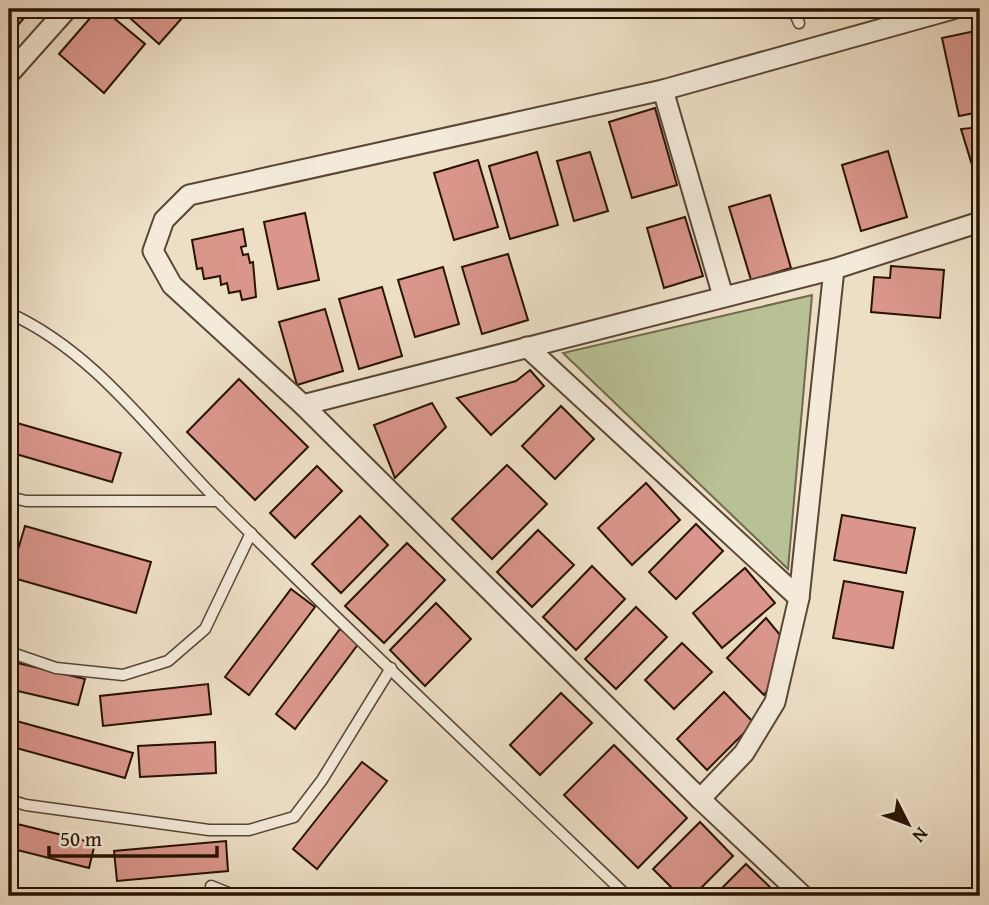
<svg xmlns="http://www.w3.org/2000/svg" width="989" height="905" font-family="'Gentium Book Plus',serif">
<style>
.green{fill:#b8c195;stroke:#706a4c;stroke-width:2}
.building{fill:#da968c;stroke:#281304;stroke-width:2}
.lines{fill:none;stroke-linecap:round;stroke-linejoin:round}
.service-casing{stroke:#594634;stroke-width:13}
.minor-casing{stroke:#594634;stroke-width:23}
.service{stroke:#f3eada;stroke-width:10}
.minor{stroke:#f3eada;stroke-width:19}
</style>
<rect width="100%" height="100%" fill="#eddec6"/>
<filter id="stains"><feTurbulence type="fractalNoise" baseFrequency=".00286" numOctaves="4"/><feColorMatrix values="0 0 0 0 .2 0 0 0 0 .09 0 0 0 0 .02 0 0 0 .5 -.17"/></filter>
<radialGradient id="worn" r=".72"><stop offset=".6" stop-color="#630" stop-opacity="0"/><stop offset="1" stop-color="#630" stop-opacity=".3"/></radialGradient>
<polygon class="green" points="812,295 788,569 563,353"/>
<g class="building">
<polygon points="9,9 17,9 25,17 9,35"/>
<polygon points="98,9 103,9 145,44 104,93 59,54"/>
<polygon points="120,9 190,9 159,44"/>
<polygon points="980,30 980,53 975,54 980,76 980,112 959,116 942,38"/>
<polygon points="655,108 677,185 632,198 609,122"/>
<polygon points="980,127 980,191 961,129"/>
<polygon points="888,151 907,217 861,231 842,165"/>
<polygon points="537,152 558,225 510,239 489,166"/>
<polygon points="590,152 608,211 574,221 557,161"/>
<polygon points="478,160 498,227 454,240 434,173"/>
<polygon points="770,195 791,268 751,280 729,207"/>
<polygon points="305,213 319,280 278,289 264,222"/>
<polygon points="685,217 703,276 664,288 647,228"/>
<polygon points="243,229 246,246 241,247 243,255 248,254 250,263 253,262 256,297 242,300 240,291 229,293 227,283 221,285 220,276 204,279 202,268 197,269 192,240"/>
<polygon points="508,254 528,320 482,334 462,267"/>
<polygon points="891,266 944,270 940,318 871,312 874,277 890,278"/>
<polygon points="443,267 459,324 415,337 398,280"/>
<polygon points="382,287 402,356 359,369 339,299"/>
<polygon points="325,309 343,371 297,385 279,322"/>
<polygon points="530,370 544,386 491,435 457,398 516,381"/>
<polygon points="239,379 308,447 255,500 187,432"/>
<polygon points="432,403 446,427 395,478 374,425"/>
<polygon points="561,406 594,439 555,479 522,446"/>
<polygon points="17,423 121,453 112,482 9,452"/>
<polygon points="507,465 547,504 492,559 452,519"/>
<polygon points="317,466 342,491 295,538 270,513"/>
<polygon points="646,483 680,520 632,565 598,528"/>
<polygon points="842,515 915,528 906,573 834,560"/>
<polygon points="360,516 388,545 341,593 312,564"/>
<polygon points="696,524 723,551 676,599 649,572"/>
<polygon points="25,526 151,562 136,613 10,577"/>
<polygon points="538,530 574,565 532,607 497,572"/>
<polygon points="407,543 445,580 384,643 345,606"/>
<polygon points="592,566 625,599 576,650 543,617"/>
<polygon points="745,568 775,603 722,648 693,613"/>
<polygon points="844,581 903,592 893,648 833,638"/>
<polygon points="291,589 315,607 249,695 225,677"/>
<polygon points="436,603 471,639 425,686 390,650"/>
<polygon points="636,607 667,637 616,689 585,659"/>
<polygon points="766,618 781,636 779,674 764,695 727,658"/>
<polygon points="340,629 359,643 295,729 276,714"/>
<polygon points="682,643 712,672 674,709 645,680"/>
<polygon points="9,661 85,679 78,705 9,689"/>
<polygon points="208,684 211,714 103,726 100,696"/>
<polygon points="724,692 754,723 707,770 677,739"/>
<polygon points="561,693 592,723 540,775 510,745"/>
<polygon points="9,719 133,753 125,778 9,746"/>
<polygon points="215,742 216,773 140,777 138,746"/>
<polygon points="614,745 687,818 638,868 564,795"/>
<polygon points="362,762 387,781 317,869 293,849"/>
<polygon points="9,822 95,843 89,868 9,848"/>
<polygon points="700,822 733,856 693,896 680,896 653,869"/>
<polygon points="226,841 228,871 117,881 114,851"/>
<polygon points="746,864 773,890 767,896 714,896"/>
</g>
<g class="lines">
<g class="service-casing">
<g id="service">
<polyline points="793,9 799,23"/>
<path d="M9 313C97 353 153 436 220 503 353 636 491 765 627 896"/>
<polyline points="9,497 26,501 219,501"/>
<polyline points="9,652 56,668 123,675 168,661 205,629 251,533"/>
<polyline points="9,800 26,805 209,830 249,830 294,817 322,780 391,668"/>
<polyline points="211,886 236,896"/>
</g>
</g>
<g class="minor-casing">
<g id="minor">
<polyline points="9,74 67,9"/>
<polyline points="663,90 723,296"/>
<polyline points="527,347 799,598"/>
<polyline points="303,405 834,269 980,222"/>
<polyline points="700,799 744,753 775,702 799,598 834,269"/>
<polyline points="803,896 700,799 303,405 172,285 153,251 164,220 189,195 663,90 953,9"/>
</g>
</g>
<use href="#service" class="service"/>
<use href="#minor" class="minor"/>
</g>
<rect width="989" height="905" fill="none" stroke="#eddec6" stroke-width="35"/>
<rect x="10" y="10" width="968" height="884" fill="none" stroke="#281304" stroke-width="3.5"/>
<rect x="18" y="18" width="954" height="870" fill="none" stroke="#281304" stroke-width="2"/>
<g transform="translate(908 824) rotate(132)" stroke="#f3eada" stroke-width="5" paint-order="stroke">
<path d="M0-5L12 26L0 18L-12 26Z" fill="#281304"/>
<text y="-10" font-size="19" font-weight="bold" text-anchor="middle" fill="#281304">N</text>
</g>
<path d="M49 846v10h168v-10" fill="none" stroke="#281304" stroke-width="3.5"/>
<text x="60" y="846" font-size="21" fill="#281304" stroke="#f3eada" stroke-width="5" paint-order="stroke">50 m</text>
<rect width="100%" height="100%" filter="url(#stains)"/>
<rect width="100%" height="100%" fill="url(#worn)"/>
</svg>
